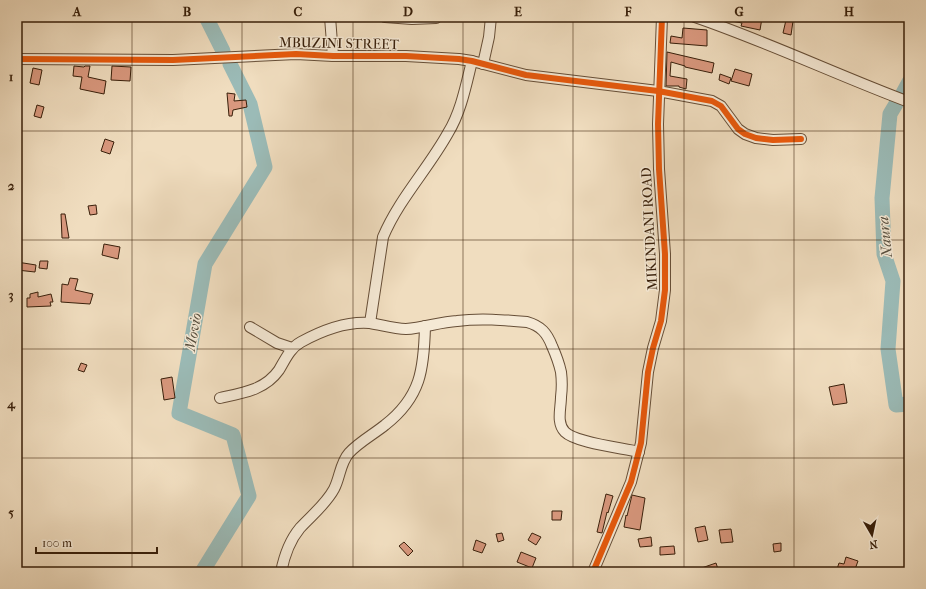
<svg xmlns="http://www.w3.org/2000/svg" width="926" height="589" font-family="'IM FELL French Canon',serif">
<style>
.lines{fill:none;stroke-linecap:round;stroke-linejoin:round}
.river{stroke:#9bbbb7;stroke-width:15}
.building{fill:#d9987e;stroke:#381f0a}
.minor-casing{stroke:#664e37;stroke-width:12}
.minor{stroke:#f5e9d5;stroke-width:10}
.cycleway-casing{stroke:#f5e9d5;stroke-width:8}
.cycleway{stroke:#e8590c;stroke-width:6}
.grid{fill:none;stroke:#381f0a;stroke-width:1;stroke-opacity:0.55}
.labels{text-anchor:middle;stroke-width:3;stroke-linejoin:round;paint-order:stroke}
.street-label{font-size:14px;fill:#381f0a;stroke:#f5e9d5}
.water-label{font-size:15px;font-style:italic;fill:#564e3e;stroke:#f5e9d5}
.neatline{fill:none;stroke:#381f0a;stroke-width:1.5}
.grid-label{font-size:13px;text-anchor:middle;font-weight:bold;fill:#381f0a}
</style>
<rect width="100%" height="100%" fill="#f0ddbf"/>
<filter id="stains"><feTurbulence type="fractalNoise" baseFrequency=".005" numOctaves="4"/><feColorMatrix values="0 0 0 0 .2 0 0 0 0 .09 0 0 0 0 .02 0 0 0 .5 -.17"/></filter>
<radialGradient id="worn" r=".72"><stop offset=".6" stop-color="#630" stop-opacity="0"/><stop offset="1" stop-color="#630" stop-opacity=".3"/></radialGradient>
<g class="lines">
<g class="river">
<polyline points="206,17 223,51"/>
<polyline points="903,93 909,82"/>
<polyline points="896,104 890,114 882,198 884,254 893,281 888,349 896,405 909,404"/>
<polyline points="202,572 249,496 233,435 179,413 205,264 265,167 250,104 230,64"/>
</g>
</g>
<g class="building">
<polygon points="726,17 755,17 762,18 760,30 741,26 742,23 726,20"/>
<polygon points="786,20 793,21 791,35 783,33"/>
<polygon points="683,28 707,30 707,46 670,43 671,36 682,38"/>
<polygon points="667,52 714,63 712,73 685,67 685,66 671,62 670,76 687,79 686,89 679,87 679,86 666,86"/>
<polygon points="74,66 84,67 85,66 90,66 88,77 106,81 104,94 80,89 82,77 73,76"/>
<polygon points="112,66 131,67 130,81 111,80"/>
<polygon points="33,68 42,70 39,85 30,83"/>
<polygon points="735,69 752,74 749,86 731,81"/>
<polygon points="720,74 731,78 729,84 719,80"/>
<polygon points="227,93 235,94 234,101 246,100 247,107 233,110 232,116 229,116"/>
<polygon points="37,105 44,107 41,118 34,116"/>
<polygon points="105,139 114,142 110,154 101,151"/>
<polygon points="96,205 97,214 90,215 88,206"/>
<polygon points="61,214 65,214 69,238 62,238"/>
<polygon points="104,244 120,247 118,259 102,255"/>
<polygon points="40,261 48,261 47,269 39,268"/>
<polygon points="17,262 36,265 35,272 17,270"/>
<polygon points="70,278 78,279 75,290 93,294 90,304 61,302 62,284 68,285"/>
<polygon points="38,292 38,297 51,294 53,302 50,302 51,306 27,307 27,298 30,298 30,294"/>
<polygon points="81,363 87,365 84,372 78,370"/>
<polygon points="172,377 175,398 164,400 161,379"/>
<polygon points="844,384 847,403 833,405 829,387"/>
<polygon points="606,494 613,496 608,513 607,512 602,533 597,532"/>
<polygon points="632,495 645,498 640,530 624,527 626,515 627,516"/>
<polygon points="552,511 562,511 561,520 552,520"/>
<polygon points="705,526 708,540 698,542 695,528"/>
<polygon points="731,529 733,542 721,543 719,530"/>
<polygon points="502,533 504,540 498,542 496,534"/>
<polygon points="532,533 541,537 536,545 528,540"/>
<polygon points="651,537 652,546 640,547 638,539"/>
<polygon points="476,540 486,544 482,553 473,550"/>
<polygon points="404,542 413,551 408,556 399,546"/>
<polygon points="781,543 781,551 774,552 773,544"/>
<polygon points="674,546 675,554 660,555 660,547"/>
<polygon points="521,552 536,558 532,568 517,562"/>
<polygon points="846,557 858,561 854,572 836,572 839,563 844,564"/>
<polygon points="716,563 719,572 693,572 693,571"/>
</g>
<g class="lines">
<g class="minor-casing">
<g id="minor">
<polyline points="330,17 333,56"/>
<polyline points="385,17 412,19 436,18"/>
<path d="M695 17C768 42 837 75 909 102"/>
<polyline points="17,59 173,60 296,54 333,56 406,56 459,59 472,61 526,75 658,91 712,101 721,106 738,129 745,134 756,138 773,140 801,139"/>
<polyline points="483,64 489,37 491,17"/>
<path d="M370 323 383 237C399 199 428 169 448 133 461 112 466 85 472 61"/>
<polyline points="250,327 277,343 292,348"/>
<path d="M220 398C243 393 265 390 279 370 285 360 290 348 301 342 321 331 346 321 370 323 382 325 394 329 406 329 423 328 440 322 457 321 480 318 504 320 527 322 541 326 547 333 552 346 556 355 559 363 561 372 562 380 562 389 561 397 561 408 556 423 565 432 576 443 623 448 639 452"/>
<path d="M281 572C284 557 290 540 300 528 312 515 326 504 334 489 340 478 340 463 349 453 359 442 374 434 385 425 421 397 424 369 425 326"/>
<polyline points="593,572 631,482 641,443 648,372 653,348 661,321 665,290 665,254 659,169 658,124 662,17"/>
</g>
</g>
<use href="#minor" class="minor"/>
<g class="cycleway-casing">
<g id="cycleway">
<polyline points="17,59 173,60 296,54 333,56 406,56 459,59 472,61 526,75 658,91 712,101 721,106 738,129 745,134 756,138 773,140 801,139"/>
<polyline points="593,572 631,482 641,443 648,372 653,348 661,321 665,290 665,254 659,169 658,124 662,17"/>
</g>
</g>
<use href="#cycleway" class="cycleway"/>
</g>
<path class="grid" d="M132 17V572M242 17V572M353 17V572M463 17V572M573 17V572M684 17V572M794 17V572M17 131H909M17 240H909M17 349H909M17 458H909"/>
<g class="labels">
<g class="street-label">
<text transform="translate(339 43) rotate(1)" y="5">MBUZINI STREET</text>
<text transform="translate(649 229) rotate(-93)" y="5">MIKINDANI ROAD</text>
</g>
<g class="water-label">
<text transform="translate(885 237) rotate(-96)" y="5">Naura</text>
<text transform="translate(193 332) rotate(-80)" y="5">Movio</text>
</g>
</g>
<rect width="926" height="589" fill="none" stroke="#f0ddbf" stroke-width="44"/>
<g transform="translate(872 535) rotate(171)" stroke="#f5e9d5" stroke-width="3" paint-order="stroke">
<path d="M0-3L7 15L0 10L-7 15Z" fill="#381f0a"/>
<text y="-6" font-size="11" font-weight="bold" text-anchor="middle" fill="#381f0a">N</text>
</g>
<path d="M36 547v6h121v-6" fill="none" stroke="#381f0a" stroke-width="2"/>
<text x="42" y="547" font-size="12" fill="#381f0a" stroke="#f5e9d5" stroke-width="3" paint-order="stroke">100 m</text>
<rect x="22" y="22" width="882" height="545" class="neatline"/>
<g class="grid-label">
<text x="77" y="16">A</text>
<text x="187" y="16">B</text>
<text x="298" y="16">C</text>
<text x="408" y="16">D</text>
<text x="518" y="16">E</text>
<text x="628" y="16">F</text>
<text x="739" y="16">G</text>
<text x="849" y="16">H</text>
<text x="11" y="81">1</text>
<text x="11" y="190">2</text>
<text x="11" y="299">3</text>
<text x="11" y="408">4</text>
<text x="11" y="517">5</text>
</g>
<rect width="100%" height="100%" filter="url(#stains)"/>
<rect width="100%" height="100%" fill="url(#worn)"/>
</svg>
